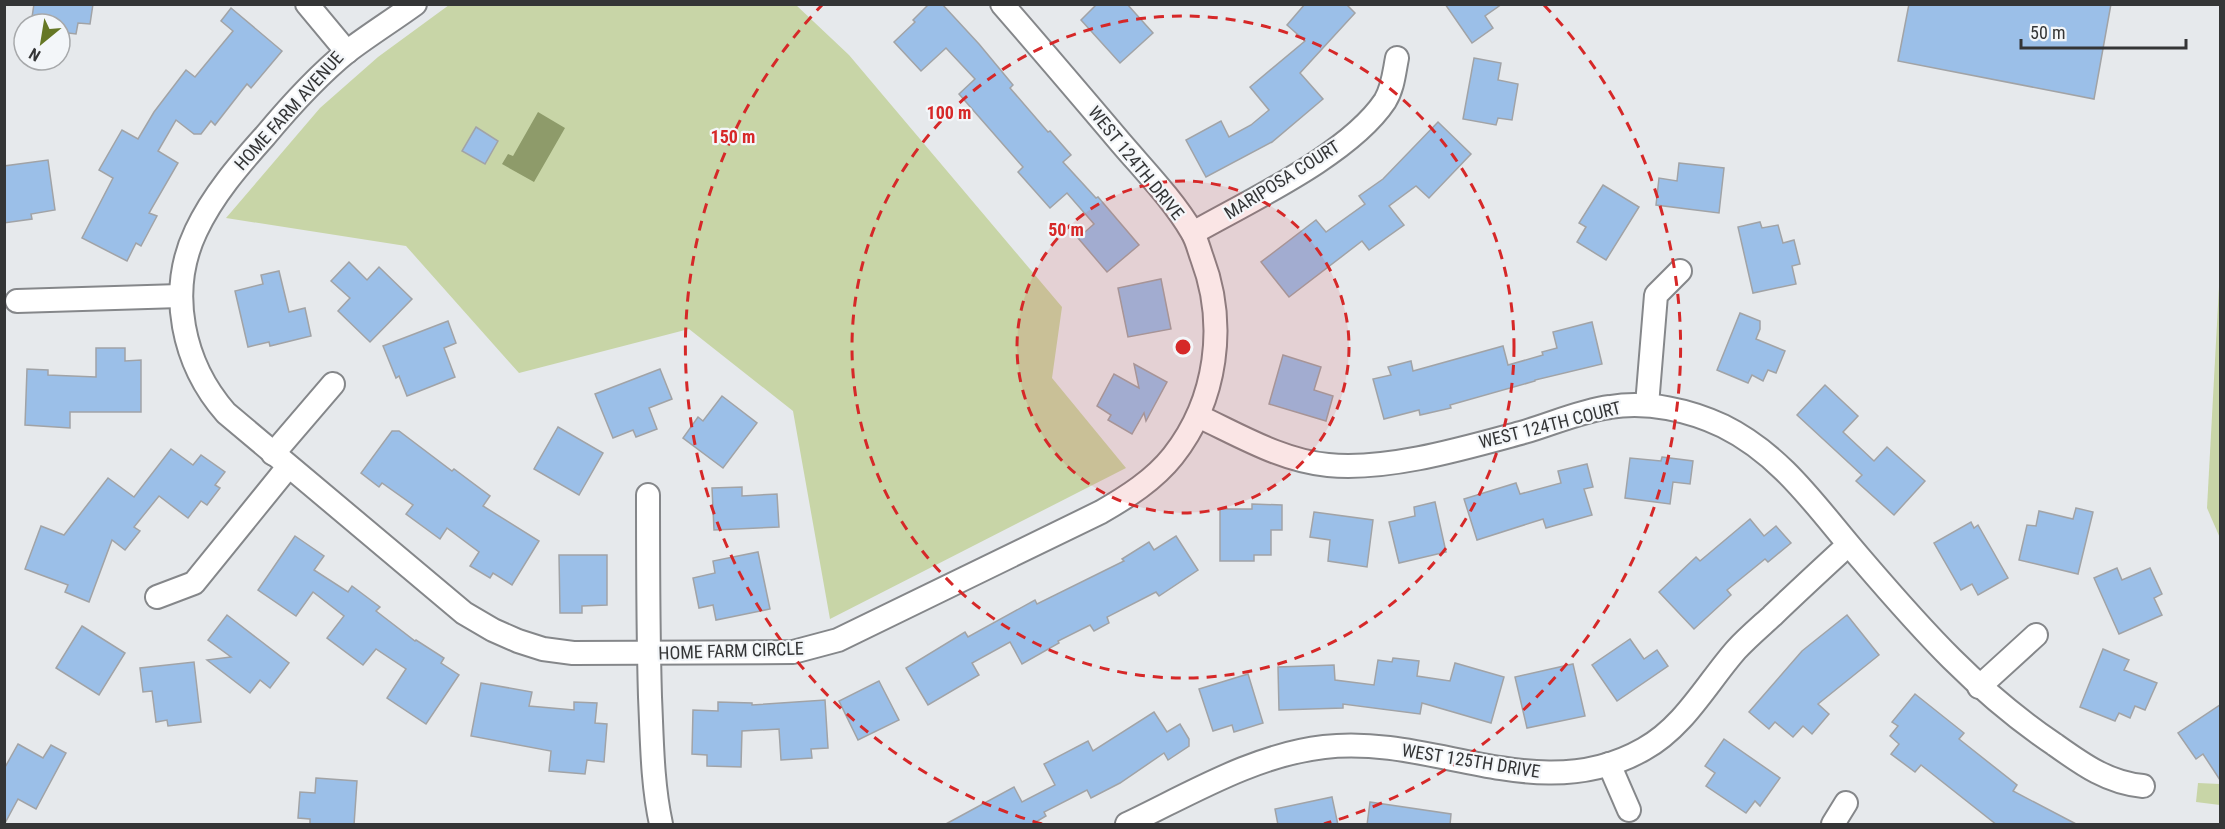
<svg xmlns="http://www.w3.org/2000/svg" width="2225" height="829" font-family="'Roboto Condensed',sans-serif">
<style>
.green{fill:#c8d5a7}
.water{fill:#8e9b6a}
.building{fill:#9bbfe8;stroke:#a1a3a6;stroke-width:1.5}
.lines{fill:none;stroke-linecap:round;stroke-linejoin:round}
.minor-casing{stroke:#85878a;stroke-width:26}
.minor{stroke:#fff;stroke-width:22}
.ring{fill:none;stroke:#d62828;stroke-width:3;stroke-dasharray:10 8}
.labels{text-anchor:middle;stroke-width:4.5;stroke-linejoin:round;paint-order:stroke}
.street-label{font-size:18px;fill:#343536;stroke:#f3f6f9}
.centre{fill:#d62828;stroke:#f3f6f9;stroke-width:3}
.ring-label{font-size:18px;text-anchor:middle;font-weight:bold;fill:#d62828;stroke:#f3f6f9;stroke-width:4.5;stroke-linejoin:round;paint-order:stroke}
</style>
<rect width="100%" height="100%" fill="#e6e9ec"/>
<g class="green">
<polygon points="449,5 796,5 849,55 1062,307 1052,378 1126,468 830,619 793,411 689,329 519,373 406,246 226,218 320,108 378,57"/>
<polygon points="2220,268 2220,538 2207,508"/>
<polygon points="2198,783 2220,784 2220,805 2196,802"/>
</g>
<polygon class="water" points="538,112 565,128 534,182 502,164 508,154 513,156"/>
<g class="building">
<polygon points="34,4 93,4 90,24 78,23 76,34 60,32 60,24 31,24"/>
<polygon points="929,4 942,4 979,44 1013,85 1010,88 1048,132 1050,131 1071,155 1063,162 1096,198 1098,197 1139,245 1107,272 1078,238 1094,224 1067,193 1050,208 1018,172 1023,167 959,94 975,79 946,48 921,71 894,42 915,22 913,20"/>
<polygon points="1097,4 1127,4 1153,33 1120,63 1081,20"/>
<polygon points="1305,4 1346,4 1355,13 1300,73 1323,99 1272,142 1206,177 1186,140 1221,121 1229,137 1251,125 1269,110 1250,87 1305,41 1287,25"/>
<polygon points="1445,4 1502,4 1485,16 1493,28 1472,43"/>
<polygon points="1909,4 2111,4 2094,99 1898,61"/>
<polygon points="231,8 282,51 251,88 247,84 215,125 211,121 201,134 194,134 176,120 158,151 178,163 149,213 157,216 141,246 136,243 127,261 82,238 113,178 99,170 122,130 138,139 154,112 186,70 195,77 233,31 221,21"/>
<polygon points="1474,58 1501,63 1498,80 1518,84 1512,120 1498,118 1496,125 1463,119"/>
<polygon points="1438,122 1471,154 1429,198 1416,186 1389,206 1404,225 1369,250 1362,241 1289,297 1261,262 1316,220 1326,232 1365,204 1359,196 1383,179"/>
<polygon points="476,127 498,141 485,164 462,151"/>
<polygon points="48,160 55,210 31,214 32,219 4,223 4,166"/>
<polygon points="1679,163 1724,168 1719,213 1656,205 1659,178 1677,181"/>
<polygon points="1603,185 1639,207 1606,260 1577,242 1586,227 1579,223"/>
<polygon points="1760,222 1762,228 1778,225 1783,243 1794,240 1800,264 1792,266 1796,284 1753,293 1738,227"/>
<polygon points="349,262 367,280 379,267 412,299 370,342 338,311 350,298 331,281"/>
<polygon points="279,271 289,312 305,308 311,336 270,346 269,342 248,347 235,291 263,284 261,275"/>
<polygon points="1161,279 1171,329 1128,337 1118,288"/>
<polygon points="1740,313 1760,321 1760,329 1756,339 1785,351 1776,373 1768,370 1763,381 1752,375 1748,383 1717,370"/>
<polygon points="448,321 456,343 444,348 455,377 407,396 399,376 396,378 383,346"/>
<polygon points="1592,322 1602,364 1535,380 1535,381 1450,405 1451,408 1420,415 1419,410 1384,419 1373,379 1391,375 1388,367 1411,361 1413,371 1503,346 1508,365 1543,355 1542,352 1557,348 1553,332"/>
<polygon points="96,348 125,348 125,361 141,360 141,412 70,412 70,428 25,425 27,369 48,370 48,375 96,377"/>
<polygon points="1283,355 1321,367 1314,390 1333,396 1326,421 1269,404"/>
<polygon points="1134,364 1167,382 1146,421 1144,413 1132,434 1108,420 1111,415 1097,406 1114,374 1139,388"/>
<polygon points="660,369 672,399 649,408 657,429 636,437 633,430 613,438 595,394"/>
<polygon points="1825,385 1858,416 1843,432 1874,461 1887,447 1925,481 1894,515 1856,481 1862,475 1797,415"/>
<polygon points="722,396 757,423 723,468 683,438 698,417 703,421"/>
<polygon points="558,427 603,453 579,495 534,469"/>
<polygon points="392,431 399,431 452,471 454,469 490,496 483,506 539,541 512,585 493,573 490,578 470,566 479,552 447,528 440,539 406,514 413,505 382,483 379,487 361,473"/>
<polygon points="171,449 193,465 201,455 225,472 215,485 220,488 207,505 201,501 188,518 159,496 134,527 140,531 125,550 112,540 89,602 65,592 68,585 25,569 41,526 64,535 108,478 134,497"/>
<polygon points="1662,457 1693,461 1690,484 1673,482 1670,504 1625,498 1630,458 1661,461"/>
<polygon points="1587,464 1593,487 1584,489 1592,515 1546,528 1543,519 1477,540 1464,499 1516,483 1520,494 1561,483 1558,471"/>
<polygon points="742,487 742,496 777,494 779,527 714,530 712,488"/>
<polygon points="1435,502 1446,552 1399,563 1389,522 1415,516 1414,507"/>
<polygon points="1252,504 1282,505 1282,530 1271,530 1271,555 1254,555 1254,561 1220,561 1220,509 1252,509"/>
<polygon points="2076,508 2093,512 2078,574 2019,560 2027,525 2036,526 2039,511 2073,519"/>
<polygon points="1314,512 1373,520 1367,567 1328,561 1330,540 1310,537"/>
<polygon points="1750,519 1764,536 1776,526 1791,543 1768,562 1765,559 1727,590 1731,595 1694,629 1659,592 1696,557 1700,561"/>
<polygon points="1971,522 1974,528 1978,525 2008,578 1978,595 1972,584 1961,590 1934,543"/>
<polygon points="295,536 324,556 314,570 348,592 352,586 380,607 376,611 415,641 416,640 444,658 441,663 459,675 426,724 387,698 406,669 376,649 363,665 327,638 344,616 313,592 296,616 258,590"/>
<polygon points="1176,536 1198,570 1159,596 1156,592 1107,617 1109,623 1094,631 1090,625 1058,641 1059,643 1022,664 1010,642 972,663 979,675 928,705 906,668 965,632 968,637 1035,600 1037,604 1124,561 1122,559 1149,542 1154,550"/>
<polygon points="758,552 770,609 716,620 713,605 699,608 693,578 715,573 713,561"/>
<polygon points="559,555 607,555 607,605 582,606 582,613 560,613"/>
<polygon points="2117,568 2122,580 2150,568 2162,594 2154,598 2162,615 2119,634 2094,578"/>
<polygon points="227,615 289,663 270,688 260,680 250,693 207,660 231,657 208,640"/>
<polygon points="1847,615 1879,655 1818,704 1829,714 1812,734 1803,726 1793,737 1775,722 1769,729 1749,712 1802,651"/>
<polygon points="82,626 125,653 99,695 56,668"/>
<polygon points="1630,639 1644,659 1657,650 1668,666 1617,701 1592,665"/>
<polygon points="2103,649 2129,660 2124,670 2157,683 2145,710 2135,706 2130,718 2119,713 2115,721 2080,707"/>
<polygon points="1393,658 1419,661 1417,676 1450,681 1455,663 1504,677 1491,723 1422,703 1420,714 1343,704 1343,708 1279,710 1278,667 1334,665 1335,680 1374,685 1378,660 1392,662"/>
<polygon points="194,662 201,722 168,726 167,720 156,722 152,691 143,692 140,668"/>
<polygon points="1573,664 1585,716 1527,728 1515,677"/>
<polygon points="1248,674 1263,723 1234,732 1232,725 1213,731 1199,689"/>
<polygon points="879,681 899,720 858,740 839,701"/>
<polygon points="481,683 532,692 529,706 574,710 574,702 597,703 595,723 607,724 604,762 587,760 585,774 549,771 551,751 471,736"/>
<polygon points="1915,694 1964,733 1959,739 2017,785 2013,791 2078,825 1997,825 1921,765 1915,772 1891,754 1899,744 1890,736 1898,726 1892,722"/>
<polygon points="825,700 828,748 811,749 812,758 781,760 779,729 742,731 741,767 707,766 707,755 692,754 693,710 718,711 718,702 752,703 752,705"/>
<polygon points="2220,705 2220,780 2203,754 2196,759 2178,733"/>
<polygon points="1154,712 1167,732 1180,724 1189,739 1189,746 1168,760 1164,753 1120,783 1091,798 1087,790 1044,812 1046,816 1031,825 944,825 1014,787 1022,802 1055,785 1044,764 1088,741 1093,751"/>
<polygon points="1724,739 1780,778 1760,806 1755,801 1746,813 1706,786 1715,773 1705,766"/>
<polygon points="18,744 43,758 51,745 66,753 36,809 18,799 4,825 4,769"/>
<polygon points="316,778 357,781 354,825 310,825 310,819 298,818 300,792 315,793"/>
<polygon points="1332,797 1338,825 1278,825 1275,809"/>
<polygon points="1370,802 1451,814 1450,825 1367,825"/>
</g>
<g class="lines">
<g class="minor-casing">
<g id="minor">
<polyline points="307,4 347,52"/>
<path d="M415 4C393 20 369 35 348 51 317 76 290 106 265 136 239 165 213 195 196 231 167 292 183 364 226 413L464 613 493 630 518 641 543 649 573 653 793 652 838 640 1101 512C1127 497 1154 480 1173 456 1217 400 1227 324 1202 258 1199 250 1197 240 1192 232 1174 201 1145 171 1121 143 1082 97 1042 50 1002 4"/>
<path d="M1193 233C1249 201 1349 155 1385 101 1393 88 1394 73 1397 58"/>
<polyline points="17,301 180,296"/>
<polyline points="1647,405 1656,295 1680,271"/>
<path d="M1198 416C1239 435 1282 461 1328 465 1388 471 1465 448 1524 432 1552 424 1580 411 1610 407 1648 401 1689 410 1723 426 1784 456 1819 511 1862 560 1922 630 1977 692 2054 744 2082 764 2108 783 2143 786"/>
<polyline points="273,454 333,384"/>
<path d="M648 495C648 562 648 629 650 697 652 739 652 783 661 824"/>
<polyline points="157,597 194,583 288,467"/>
<polyline points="1979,687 2036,635"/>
<polyline points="1609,764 1629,810"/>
<path d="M1127 824C1190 794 1254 755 1324 747 1434 734 1539 809 1644 749 1684 727 1707 683 1736 650 1747 638 1760 627 1772 616 1797 592 1823 568 1848 545"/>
<polyline points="1833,824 1846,803"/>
</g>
</g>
<use href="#minor" class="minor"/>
</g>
<circle cx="1183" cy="347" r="166" fill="#d62828" fill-opacity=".12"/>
<g class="ring">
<circle cx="1183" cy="347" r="166"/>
<circle cx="1183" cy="347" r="331"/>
<path d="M1042 824A497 497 0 0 1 822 5M1544 5A497 497 0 0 1 1324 824"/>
</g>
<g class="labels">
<g class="street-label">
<text transform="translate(289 111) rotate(-48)" y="6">HOME FARM AVENUE</text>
<text transform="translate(1136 163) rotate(51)" y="6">WEST 124TH DRIVE</text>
<text transform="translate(1282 180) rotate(-32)" y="6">MARIPOSA COURT</text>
<text transform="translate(1550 425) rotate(-14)" y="6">WEST 124TH COURT</text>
<text transform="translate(731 651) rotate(-2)" y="6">HOME FARM CIRCLE</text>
<text transform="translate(1471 761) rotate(9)" y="6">WEST 125TH DRIVE</text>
</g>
</g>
<circle cx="1183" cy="347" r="9" class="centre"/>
<g class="ring-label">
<text x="949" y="119">100 m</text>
<text x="733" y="143">150 m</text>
<text x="1066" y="236">50 m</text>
</g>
<rect width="2225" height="829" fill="none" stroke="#343536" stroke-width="12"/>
<g transform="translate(42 42) rotate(210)"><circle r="28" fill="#f3f6f9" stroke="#a7a9ab" stroke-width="1.5"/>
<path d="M0-4.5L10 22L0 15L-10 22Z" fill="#657725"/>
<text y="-9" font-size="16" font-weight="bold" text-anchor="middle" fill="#343536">N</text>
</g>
<path d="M2021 39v9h165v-9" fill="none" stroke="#343536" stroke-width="3"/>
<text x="2030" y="39" font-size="18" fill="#343536" stroke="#f3f6f9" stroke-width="4.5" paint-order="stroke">50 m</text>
</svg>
